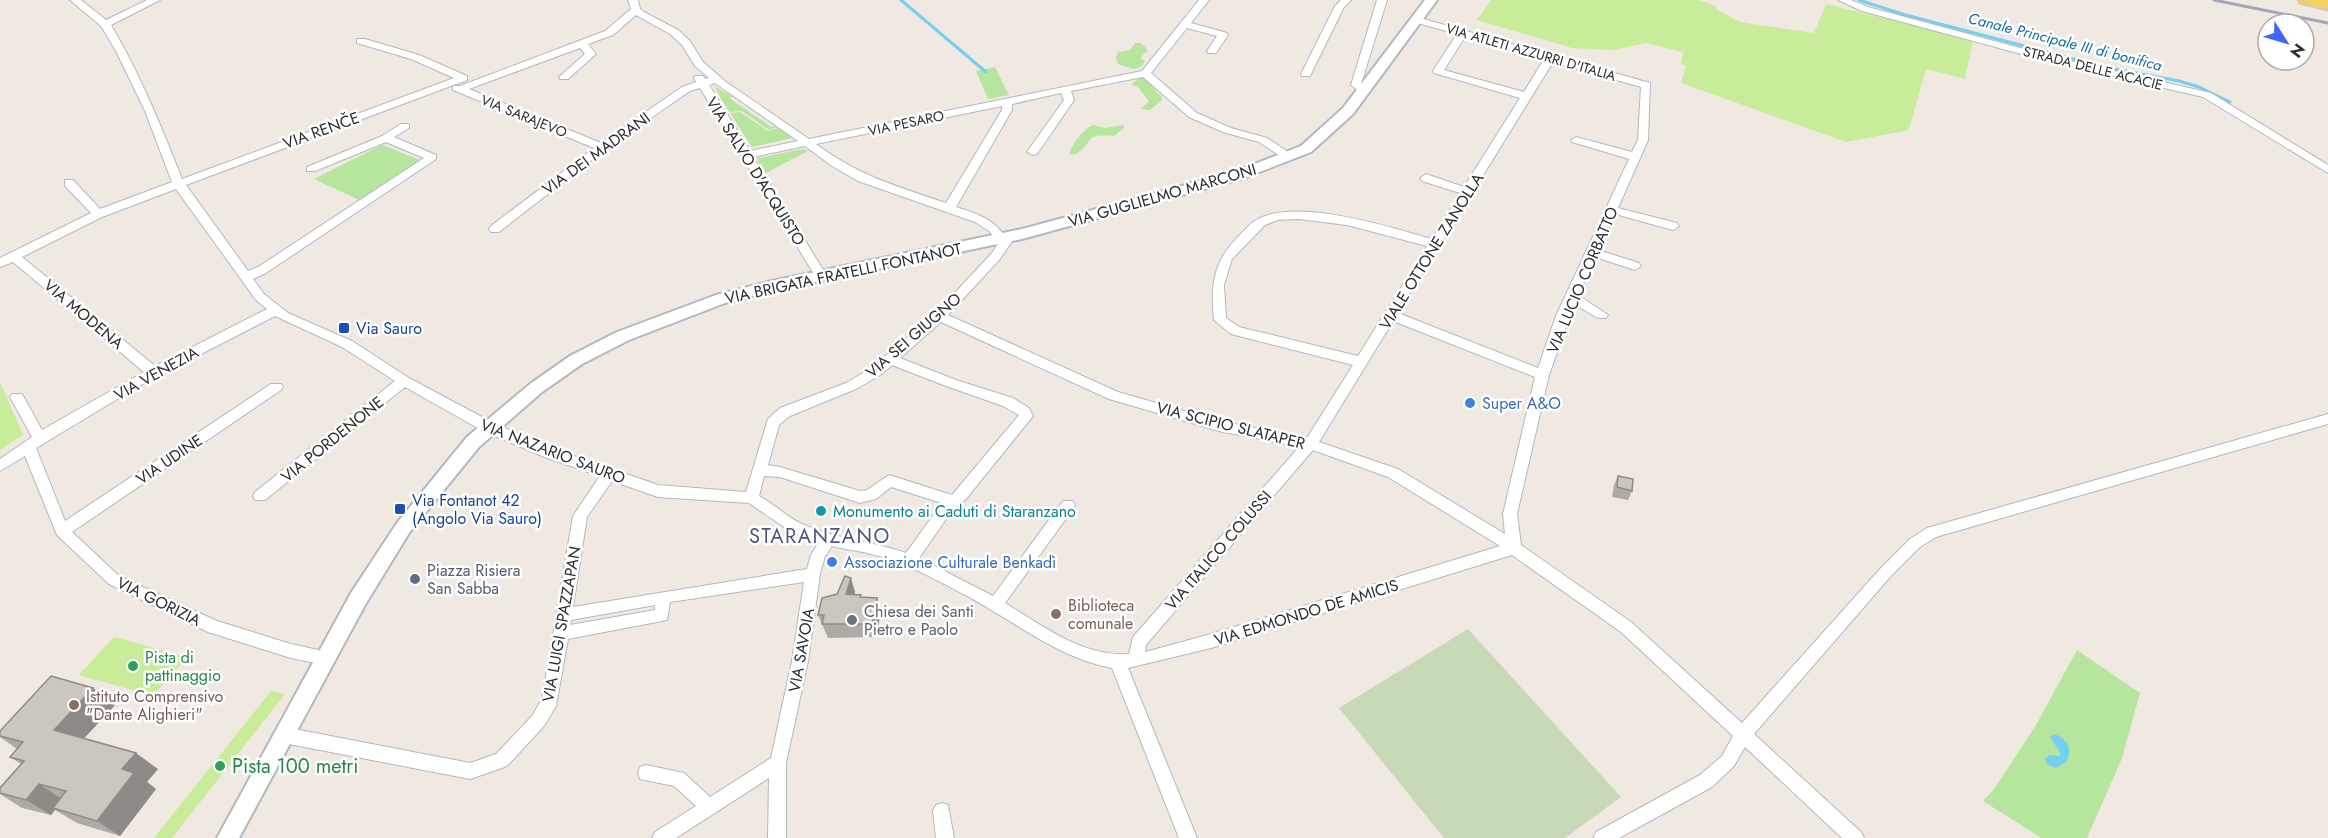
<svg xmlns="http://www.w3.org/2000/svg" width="2328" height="838" font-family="Jost,sans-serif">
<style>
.green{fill:#b6e59e}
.cemetery{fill:#c8d9b8}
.pitch{fill:#c9ec9a}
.water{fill:#75cff0}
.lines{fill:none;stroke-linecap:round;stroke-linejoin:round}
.stream{stroke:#75cff0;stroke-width:3}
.minor-casing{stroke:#b4b7c1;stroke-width:2}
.tertiary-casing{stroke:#b4b7c1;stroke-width:4}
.primary-casing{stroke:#c9c9c9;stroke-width:3}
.minor{fill:#fff;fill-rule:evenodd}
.tertiary{fill:#fff;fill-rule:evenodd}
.primary{fill:#f2d163;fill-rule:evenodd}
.rail{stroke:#a3a6b8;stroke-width:3}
.wall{fill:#afaba4}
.shaded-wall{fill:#8e8b86}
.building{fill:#cbc7bf;stroke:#8e8b86;stroke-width:1.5}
.transit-dot{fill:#1a4fb4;stroke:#fff;stroke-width:2}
.shop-dot{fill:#3f7fe0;stroke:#fff;stroke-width:2}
.culture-dot{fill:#0f9aa8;stroke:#fff;stroke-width:2}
.service-dot{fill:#5c6f8a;stroke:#fff;stroke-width:2}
.education-dot{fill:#8d6e63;stroke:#fff;stroke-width:2}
.worship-dot{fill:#6b7280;stroke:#fff;stroke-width:2}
.leisure-dot{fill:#2e9e5b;stroke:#fff;stroke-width:2}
.labels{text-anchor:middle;stroke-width:5;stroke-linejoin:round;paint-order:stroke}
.far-street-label{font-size:14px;fill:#2e2e2e;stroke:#fff}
.far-water-label{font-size:15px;font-style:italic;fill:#0d6fa3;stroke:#fff}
.street-label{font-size:16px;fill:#2e2e2e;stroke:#fff}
.transit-label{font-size:16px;fill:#164399;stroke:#fff;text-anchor:start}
.shop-label{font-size:16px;fill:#366cbe;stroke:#fff;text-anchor:start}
.culture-label{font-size:16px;fill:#0d838f;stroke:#fff;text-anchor:start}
.service-label{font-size:16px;fill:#4e5e75;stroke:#fff;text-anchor:start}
.education-label{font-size:16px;fill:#785e54;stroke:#fff;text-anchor:start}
.worship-label{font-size:16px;fill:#5b616d;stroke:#fff;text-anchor:start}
.leisure-label{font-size:16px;fill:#27864d;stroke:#fff;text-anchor:start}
.quarter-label{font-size:20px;letter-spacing:1.5px;fill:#4d5680;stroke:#fff}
.near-leisure-label{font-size:20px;fill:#27864d;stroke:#fff;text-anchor:start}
</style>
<rect width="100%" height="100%" fill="#efe9e1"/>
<g class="green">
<polygon points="1135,43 1141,43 1148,50 1140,58 1145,61 1141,67 1134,69 1118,64 1116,58 1118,52 1130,50"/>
<polygon points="995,67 1009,95 988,99 976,71"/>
<path d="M1140 78C1150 78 1153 91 1162 97L1161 101 1150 110 1141 109 1149 101 1138 87 1131 84Z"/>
<polygon points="714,86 733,97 729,98 770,126 778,127 769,130 742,111 729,112"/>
<polygon points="740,112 768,131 779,128 792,138 752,147 730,113"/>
<path d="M1093 125 1105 128 1123 125 1125 127 1114 136C1080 133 1097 142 1074 155L1070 154C1071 145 1083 129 1093 125Z"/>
<polygon points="382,145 420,160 359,200 314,179"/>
<polygon points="803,149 808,151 766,173 757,160 758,158"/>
<polygon points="2077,650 2140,693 2122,758 2087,838 2041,838 1983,801 1995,788 2036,725"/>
</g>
<polygon class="cemetery" points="1468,629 1621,797 1565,838 1444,838 1339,708"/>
<g class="pitch">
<polygon points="1491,0 1698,0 1717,6 1716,9 1740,22 1814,33 1826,4 1973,40 1965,79 1926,69 1909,130 1846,142 1681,83 1686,66 1681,64 1683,52 1646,43 1613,50 1572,48 1477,20"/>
<polygon points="0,382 23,435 0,450"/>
<polygon points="114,637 187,657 153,696 79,675"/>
<polygon points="271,691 285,694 172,838 154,838"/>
</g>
<path class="water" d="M2055 734C2068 740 2073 749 2066 762L2056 768 2047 764 2045 759 2049 755 2059 756 2061 754 2050 737Z"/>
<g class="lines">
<g class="stream">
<polyline points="901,0 986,72"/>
<polyline points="1859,0 1902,14 2104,67 2179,81 2199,87 2230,102"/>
</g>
<g class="minor-casing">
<g id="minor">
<path d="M70 0H81L106 20 147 0H160L111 25C140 74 161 126 182 179L454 78 411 59 357 43V39H365L419 55 467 76V80L186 185 248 271 258 267 424 158 386 142 315 171H307V167L382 136 401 124H409V128L394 137 436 155V159L266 273 253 279 264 294 288 313 352 341 409 378 493 423 557 450 658 485 746 492 768 419 780 408 846 383 870 369 936 313 992 253 999 242 989 231 975 222 858 181 832 166 805 146 753 157 827 276 825 279H817L700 88 690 91 606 149 499 232H491L489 229 491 226 594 148 453 90V86H460L605 31 631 9 628 0H638L640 9 644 12 678 30 690 41 703 62 726 82 809 139 1142 71 1199 0H1209L1191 23 1227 33 1228 35 1216 53H1208L1207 51 1217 36 1187 28 1151 73 1197 113 1231 128 1267 138 1291 154V158H1283L1259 142 1223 132 1189 117 1143 77 1071 91 1074 100 1037 154 1033 155 1027 152 1064 100 1061 93 1012 104V110L956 207C975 213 992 218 1004 235L1009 233 1015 237 1000 259 948 315 1118 392 1219 421 1307 438 1353 365 1231 334 1214 320C1211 288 1212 264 1236 239 1242 233 1248 225 1256 220 1295 197 1389 227 1432 239L1460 193 1422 181 1420 178 1426 174 1464 187 1520 98 1434 73 1433 71 1457 34 1414 22V18H1420L1650 83 1648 140 1618 208 1677 223 1679 226 1673 230 1615 214 1598 250 1639 263 1641 266 1635 270 1595 257 1578 295 1608 315 1606 318H1598L1574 304 1549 375 1517 514 1521 545 1631 622 1742 723 1880 569 1910 539 1927 528 2328 414V424L1936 537 1920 547 1890 577 1754 734 1861 832 1864 838H1842L1745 747 1734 766 1712 787 1619 838H1593L1596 832 1700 775 1722 756 1733 736 1621 632 1512 555 1211 648 1128 668 1197 838H1179L1112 668C1058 658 1017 623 969 597 942 583 914 567 886 558 868 552 849 550 832 546L825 556 820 574 808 661 786 763V838H768L769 778 676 838H652L655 832 696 806 674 786 640 779 638 773 640 767 646 765 684 773 710 797 771 758 792 661 804 582 670 602 667 620 568 639 556 706 544 726 508 765 502 768 470 779 284 743 278 740 276 735 278 730 284 727 470 763 496 754 532 716 542 699 573 516 600 476 547 458 483 431 405 387 265 500H255L253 496 255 492 395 381 342 347 275 316 139 386 36 448 65 521 271 384H281L283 387 281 390 72 532 119 576 217 621 291 644 332 653 334 658 332 663 326 665 291 658 208 632 109 584 57 535 25 456 0 471V459L32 437 10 397 12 394H22L42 430 144 372 13 262 0 267V258L91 213 65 186V180H73L100 209 172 182 145 111 116 51 101 26ZM636 15 670 34 682 45 695 66 709 78 705 79 703 76H695L694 78 696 82 682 87 601 143 469 89 580 48 585 54 559 77 560 79H568L596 54 588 44 613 35ZM1465 37 1544 59 1524 92 1444 70ZM1553 62 1641 87 1638 140 1632 152 1576 137 1571 140 1572 142 1629 159 1556 316 1538 368 1398 313 1470 195 1475 192 1474 190ZM715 83 798 141 750 151 709 85ZM1002 106V110L946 203C896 186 859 176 816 144ZM176 189 256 300 267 309 155 366 22 257 102 217ZM1298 219 1347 225 1427 246 1358 356 1239 327 1226 318 1224 285 1232 259 1265 225 1278 220ZM1393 321 1535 377 1503 514 1505 534 1398 469 1319 442ZM941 322 1109 399 1219 431 1299 447 1133 637 1129 654C1082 657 1043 626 1005 603L1073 509 1075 505 1073 501H1063L993 596 919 558 951 512 966 499 1033 416 1029 408 1013 398 956 380 900 358ZM892 365 946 386 1003 406 1019 415 952 495 889 475 867 490 860 491 780 467 768 465 779 425 790 416 856 389 880 375ZM1313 450 1388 477 1500 546 1211 634 1145 652 1146 645ZM764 476 780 477 860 503 876 499 891 487 942 503 906 553C872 541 835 539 802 524 787 517 774 504 759 496ZM612 481 658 497 749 503 790 531 819 542 811 555 807 569 573 607 587 517ZM655 605V610L570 625 571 620Z"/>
<polygon points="1341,0 1351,0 1344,7 1311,74 1310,76 1302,76 1301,74 1335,6"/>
<polygon points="1377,0 1387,0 1361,84 1367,91 1362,94 1351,85"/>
<polygon points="1838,0 1851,0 1868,7 2053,57 2211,93 2328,165 2328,173 2203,97 2047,61 1862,11"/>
<polygon points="942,803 948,805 954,838 936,838 933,811 936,805"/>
</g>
</g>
<g class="tertiary-casing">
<polygon id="tertiary" points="1425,0 1437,0 1353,114 1311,152 1244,178 1022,239 772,291 725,303 629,340 582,364 542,392 479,447 409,533 365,605 239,838 217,838 351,593 397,523 467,437 530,384 570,356 617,332 716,295 772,281 1022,229 1234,172 1301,146 1343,108"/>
</g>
<g class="primary-casing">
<polygon id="primary" points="2298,0 2328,0 2328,10 2300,3"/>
</g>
<use href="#minor" class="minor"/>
<use href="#tertiary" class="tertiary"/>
<use href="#primary" class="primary"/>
<polyline class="rail" points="2214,0 2328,23"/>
</g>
<g class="wall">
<polygon points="1618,476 1632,491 1628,500 1612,497 1614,485"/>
<polygon points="855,592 854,595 861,595 861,597 881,611 876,637 828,638 818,615"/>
<polygon points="93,688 115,705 84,738 158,769 147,782 156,789 120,836 77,823 55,810 51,815 22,808 0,794 0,788 21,764 10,757 17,749 0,737 0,731"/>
</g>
<g class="shaded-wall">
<polygon points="851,578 855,592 850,608 846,594"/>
<polygon points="877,598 881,611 876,637 872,624"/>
<polygon points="93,688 115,705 77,746 54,730"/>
<polygon points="136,753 158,769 147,782 156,789 120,836 97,821 122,769"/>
<polygon points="39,784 63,800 53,808 55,810 51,815 26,800"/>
</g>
<g class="building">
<polygon points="1618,476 1633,479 1632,491 1617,487"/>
<polygon points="845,576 851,578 846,594 861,595 860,597 877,598 872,624 822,624 824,615 818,615 822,598 837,594"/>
<polygon points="51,676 93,688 54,730 136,753 122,769 134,773 97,821 53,808 66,791 39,784 26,800 0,793 0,788 24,761 10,757 23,742 0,736 0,731"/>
</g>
<g class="transit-dot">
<rect x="338" y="322" width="12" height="12" rx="3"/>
<rect x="394" y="503" width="12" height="12" rx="3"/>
</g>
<g class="shop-dot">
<circle cx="1470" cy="403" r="6"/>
<circle cx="832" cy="562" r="6"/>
</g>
<circle class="culture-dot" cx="821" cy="511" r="6"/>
<circle class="service-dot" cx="415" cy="579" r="6"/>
<g class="education-dot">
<circle cx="1056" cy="614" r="6"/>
<circle cx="74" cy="705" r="6"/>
</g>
<circle class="worship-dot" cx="852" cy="620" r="6"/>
<g class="leisure-dot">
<circle cx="133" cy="666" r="6"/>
<circle cx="220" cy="766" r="6"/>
</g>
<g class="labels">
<g class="far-street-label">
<text transform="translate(1531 52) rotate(16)" y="5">VIA ATLETI AZZURRI D'ITALIA</text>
<text transform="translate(2093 68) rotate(14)" y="5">STRADA DELLE ACACIE</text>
<text transform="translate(524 116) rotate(22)" y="5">VIA SARAJEVO</text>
<text transform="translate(906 123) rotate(-12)" y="5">VIA PESARO</text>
</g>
<g class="far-water-label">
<text transform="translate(2065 42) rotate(14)" y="5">Canale Principale III di bonifica</text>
</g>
<g class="street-label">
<text transform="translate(321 130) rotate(-20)" y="6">VIA RENČE</text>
<text transform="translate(596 153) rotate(-36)" y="6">VIA DEI MADRANI</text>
<text transform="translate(756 171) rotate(58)" y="6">VIA SALVO D'ACQUISTO</text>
<text transform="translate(1162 195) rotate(-16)" y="6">VIA GUGLIELMO MARCONI</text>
<text transform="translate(1431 251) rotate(-58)" y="6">VIALE OTTONE ZANOLLA</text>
<text transform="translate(843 273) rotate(-12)" y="6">VIA BRIGATA FRATELLI FONTANOT</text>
<text transform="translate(1582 280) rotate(-67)" y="6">VIA LUCIO CORBATTO</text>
<text transform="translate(84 314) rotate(40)" y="6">VIA MODENA</text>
<text transform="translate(913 335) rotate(-41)" y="6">VIA SEI GIUGNO</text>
<text transform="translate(156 373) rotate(-29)" y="6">VIA VENEZIA</text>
<text transform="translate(1231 425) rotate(14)" y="6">VIA SCIPIO SLATAPER</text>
<text transform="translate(332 439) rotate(-39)" y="6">VIA PORDENONE</text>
<text transform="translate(553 451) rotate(21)" y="6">VIA NAZARIO SAURO</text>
<text transform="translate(169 459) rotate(-34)" y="6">VIA UDINE</text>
<text transform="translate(1218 550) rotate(-49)" y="6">VIA ITALICO COLUSSI</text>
<text transform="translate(159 601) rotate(26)" y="6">VIA GORIZIA</text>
<text transform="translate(1306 612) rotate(-17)" y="6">VIA EDMONDO DE AMICIS</text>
<text transform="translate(561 624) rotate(-80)" y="6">VIA LUIGI SPAZZAPAN</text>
<text transform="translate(801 650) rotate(-80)" y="6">VIA SAVOIA</text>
</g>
<g class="transit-label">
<text x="356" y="334">Via Sauro</text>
<text x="412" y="506">Via Fontanot 42<tspan x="412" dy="18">(Angolo Via Sauro)</tspan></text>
</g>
<g class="shop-label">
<text x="1482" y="409">Super A&amp;O</text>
<text x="844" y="568">Associazione Culturale Benkadì</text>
</g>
<g class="culture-label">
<text x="833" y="517">Monumento ai Caduti di Staranzano</text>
</g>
<g class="service-label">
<text x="427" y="576">Piazza Risiera<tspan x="427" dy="18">San Sabba</tspan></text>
</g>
<g class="education-label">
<text x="1068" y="611">Biblioteca<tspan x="1068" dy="18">comunale</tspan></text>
<text x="86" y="702">Istituto Comprensivo<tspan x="86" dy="18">"Dante Alighieri"</tspan></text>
</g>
<g class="worship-label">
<text x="864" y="617">Chiesa dei Santi<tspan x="864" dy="18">Pietro e Paolo</tspan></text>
</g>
<g class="leisure-label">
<text x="145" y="663">Pista di<tspan x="145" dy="18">pattinaggio</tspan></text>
</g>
<g class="quarter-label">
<text x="820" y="543">STARANZANO</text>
</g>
<g class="near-leisure-label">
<text x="232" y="773">Pista 100 metri</text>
</g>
</g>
<g transform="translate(2286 42) rotate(127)"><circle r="28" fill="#ffffff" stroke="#ababab" stroke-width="1.5"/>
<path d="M0-4.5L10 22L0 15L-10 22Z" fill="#4264fb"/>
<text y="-9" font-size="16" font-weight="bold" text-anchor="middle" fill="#2e2e2e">N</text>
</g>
</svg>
